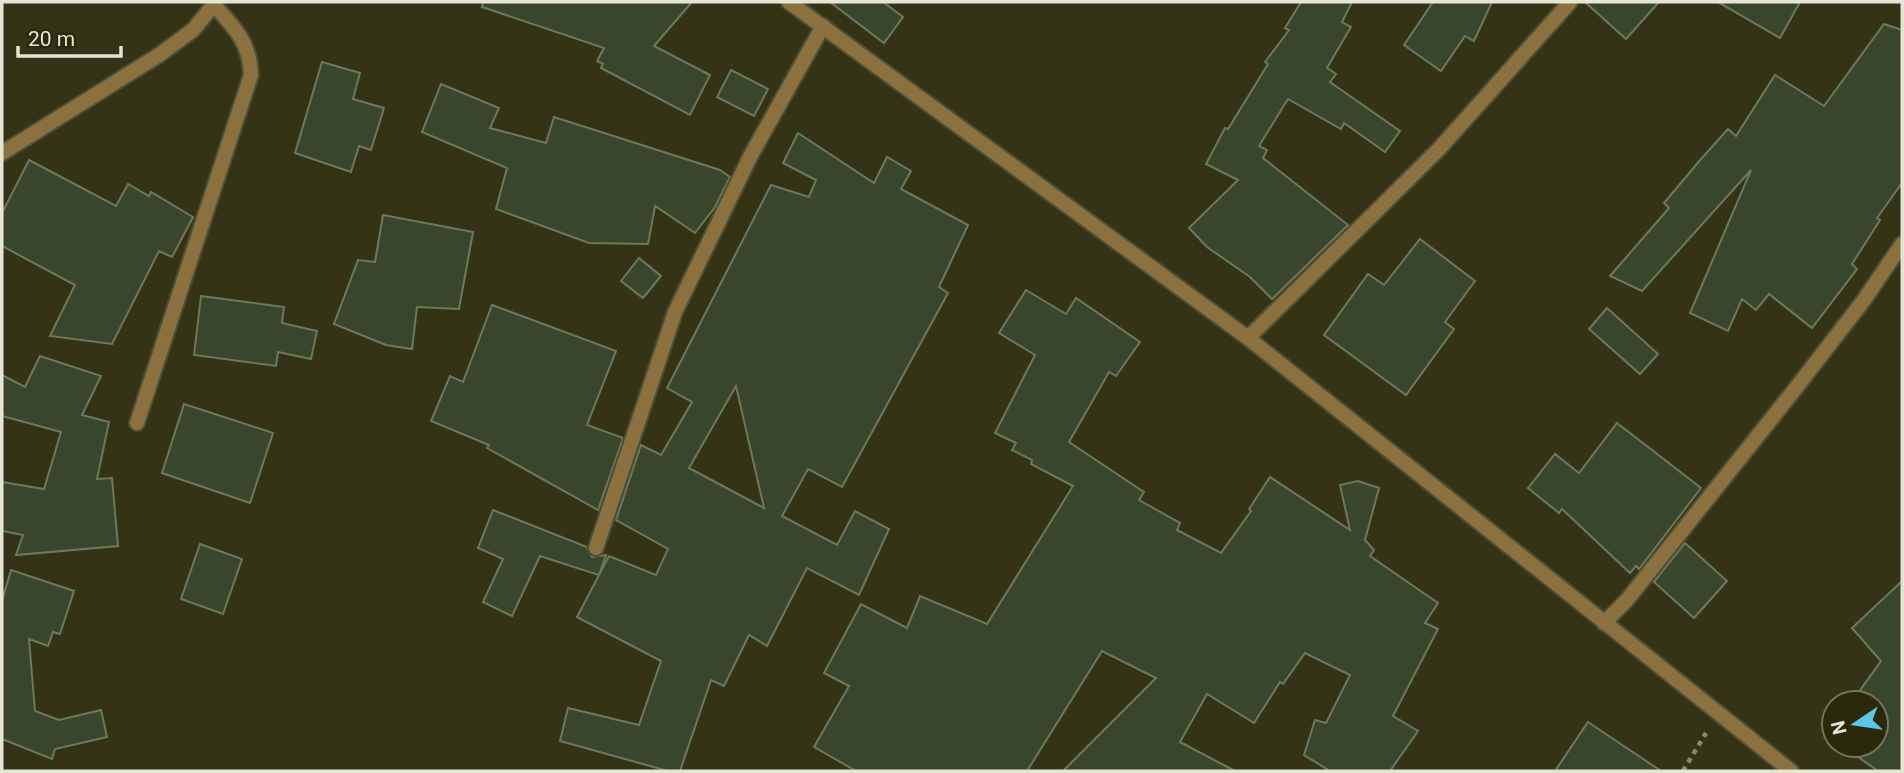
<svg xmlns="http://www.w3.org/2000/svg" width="1904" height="773" font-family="Roboto,sans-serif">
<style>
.building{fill:#3a462c;stroke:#6c795d;stroke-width:2;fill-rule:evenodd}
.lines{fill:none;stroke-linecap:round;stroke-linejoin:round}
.minor-casing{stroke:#504f34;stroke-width:18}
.tertiary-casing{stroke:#504f34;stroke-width:18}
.path{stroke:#8a8a73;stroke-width:4.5;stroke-dasharray:5 5;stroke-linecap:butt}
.minor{stroke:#8a713f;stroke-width:14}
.tertiary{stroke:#8a713f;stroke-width:14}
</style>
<rect width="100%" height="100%" fill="#343316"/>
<g class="building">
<polygon points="483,2 692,2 654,46 710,75 690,115 601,68 603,64 597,61 604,48 482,7"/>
<polygon points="830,2 883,2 903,17 884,43"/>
<polygon points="1301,2 1352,2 1342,22 1351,27 1327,68 1336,74 1330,82 1400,131 1385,152 1344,123 1341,129 1288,99 1259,146 1267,150 1263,158 1348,225 1272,299 1250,277 1207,247 1189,228 1238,180 1206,164 1225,128 1228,129 1268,64 1265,62 1289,30 1285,28"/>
<polygon points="1433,2 1492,2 1474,41 1465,36 1441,71 1404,45"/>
<polygon points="1585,2 1659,2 1626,39"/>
<polygon points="1718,2 1800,2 1780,38"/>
<polygon points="1884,24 1902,30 1902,183 1877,218 1880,220 1852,264 1857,269 1812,328 1769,294 1756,310 1742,299 1728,331 1690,313 1751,170 1642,291 1610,276 1669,208 1664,203 1701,159 1728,129 1736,136 1775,75 1824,106"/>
<polygon points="322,62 360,73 353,99 384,108 371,150 359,146 351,172 295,153"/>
<polygon points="731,70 768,89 754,116 717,97"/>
<polygon points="441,84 499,108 490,128 546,143 554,117 720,170 730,177 715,207 695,233 655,206 648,244 589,243 496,209 507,168 422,132"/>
<path d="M798 133 874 183 887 157 911 171 901 189 968 225 939 287 948 293 842 487 808 469 782 516 837 545 855 511 889 529 859 595 807 568 767 646 749 635 724 686 711 680 680 771H668L560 741 568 708 639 725 661 661 577 617 599 575 540 556 512 616 483 602 503 559 478 548 493 510 587 547 592 557 606 555 599 575 609 556 656 575 668 549 616 520 641 445 661 455 692 402 667 388 771 185 809 197 816 180 783 163ZM736 386 764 508 689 468Z"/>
<polygon points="29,160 116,206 128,184 149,196 151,192 193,217 172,257 159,251 112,344 50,336 75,285 2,246 2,213"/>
<polygon points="383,215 473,232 459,309 417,307 412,349 386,345 334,324 358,260 375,262"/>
<polygon points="1420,239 1475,281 1445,322 1454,329 1406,395 1324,335 1368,274 1384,285"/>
<polygon points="639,258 661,276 643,298 621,281"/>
<polygon points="1026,290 1066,314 1076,298 1140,342 1116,376 1109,372 1069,442 1144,492 1139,500 1180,523 1177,530 1221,553 1251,511 1249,509 1270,477 1350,530 1340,485 1358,481 1379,488 1365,540 1374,550 1370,556 1438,603 1425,623 1438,629 1393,716 1418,731 1390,771 1330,771 1304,755 1315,720 1326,723 1350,675 1305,653 1283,684 1280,682 1254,723 1207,694 1180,742 1235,771 1063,771 1156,678 1102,651 1027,771 856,771 814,747 849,686 824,673 861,604 907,628 920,596 987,624 1073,486 1031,464 1032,460 1012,450 1016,443 995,433 1035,355 999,333"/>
<polygon points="201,296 284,307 282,323 317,331 311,359 278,352 276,366 194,355"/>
<polygon points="492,305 616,351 587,425 623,438 598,510 487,448 489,445 431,421 450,376 463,382"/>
<polygon points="1607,308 1658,354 1640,374 1589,329"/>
<polygon points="40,356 101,376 82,415 109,422 97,479 112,478 118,546 16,555 23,535 2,531 2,482 44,489 61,432 2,416 2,375 25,387"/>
<polygon points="184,404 273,433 250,503 162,473"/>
<polygon points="1617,423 1701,488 1639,569 1636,566 1630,573 1562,509 1559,513 1528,488 1555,454 1579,473"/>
<polygon points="1685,543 1727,581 1694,618 1654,582"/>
<polygon points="200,544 242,559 223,614 181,599"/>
<polygon points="11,570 74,591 60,634 53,632 48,646 29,639 35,711 59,720 101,710 107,737 55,749 52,759 2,739 2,601"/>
<polygon points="1902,581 1902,771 1878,771 1841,745 1876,745 1876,703 1851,703 1881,661 1852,628"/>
<polygon points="1588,722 1661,771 1555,771"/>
</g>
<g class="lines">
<g class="minor-casing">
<g id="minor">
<polyline points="2,153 159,55 193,30 216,2"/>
<polyline points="1248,338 1439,149 1570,2"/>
<path d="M137 423 251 75C250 43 235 28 214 5"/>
<polyline points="596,548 675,312 751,155 823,26"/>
<polyline points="1604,623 1627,600 1792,393 1864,300 1902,244"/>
</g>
</g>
<g class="tertiary-casing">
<polyline id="tertiary" points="789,2 1248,338 1791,771"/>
</g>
<polyline class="path" points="1683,771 1706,733"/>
<use href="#minor" class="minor"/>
<use href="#tertiary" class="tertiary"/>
</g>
<rect width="1904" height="773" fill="none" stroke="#e5e5d4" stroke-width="7"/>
<g transform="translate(1855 724) rotate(257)"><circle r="33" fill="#2a290c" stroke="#75745c" stroke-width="2"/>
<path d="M0-5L12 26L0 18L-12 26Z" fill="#5cc7e7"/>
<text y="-10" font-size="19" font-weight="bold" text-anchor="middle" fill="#e5e5d4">N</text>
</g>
<path d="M18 46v10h103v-10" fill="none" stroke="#e5e5d4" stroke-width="3.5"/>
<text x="28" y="46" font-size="21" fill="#e5e5d4" stroke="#2a290c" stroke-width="5" paint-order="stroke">20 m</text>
</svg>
